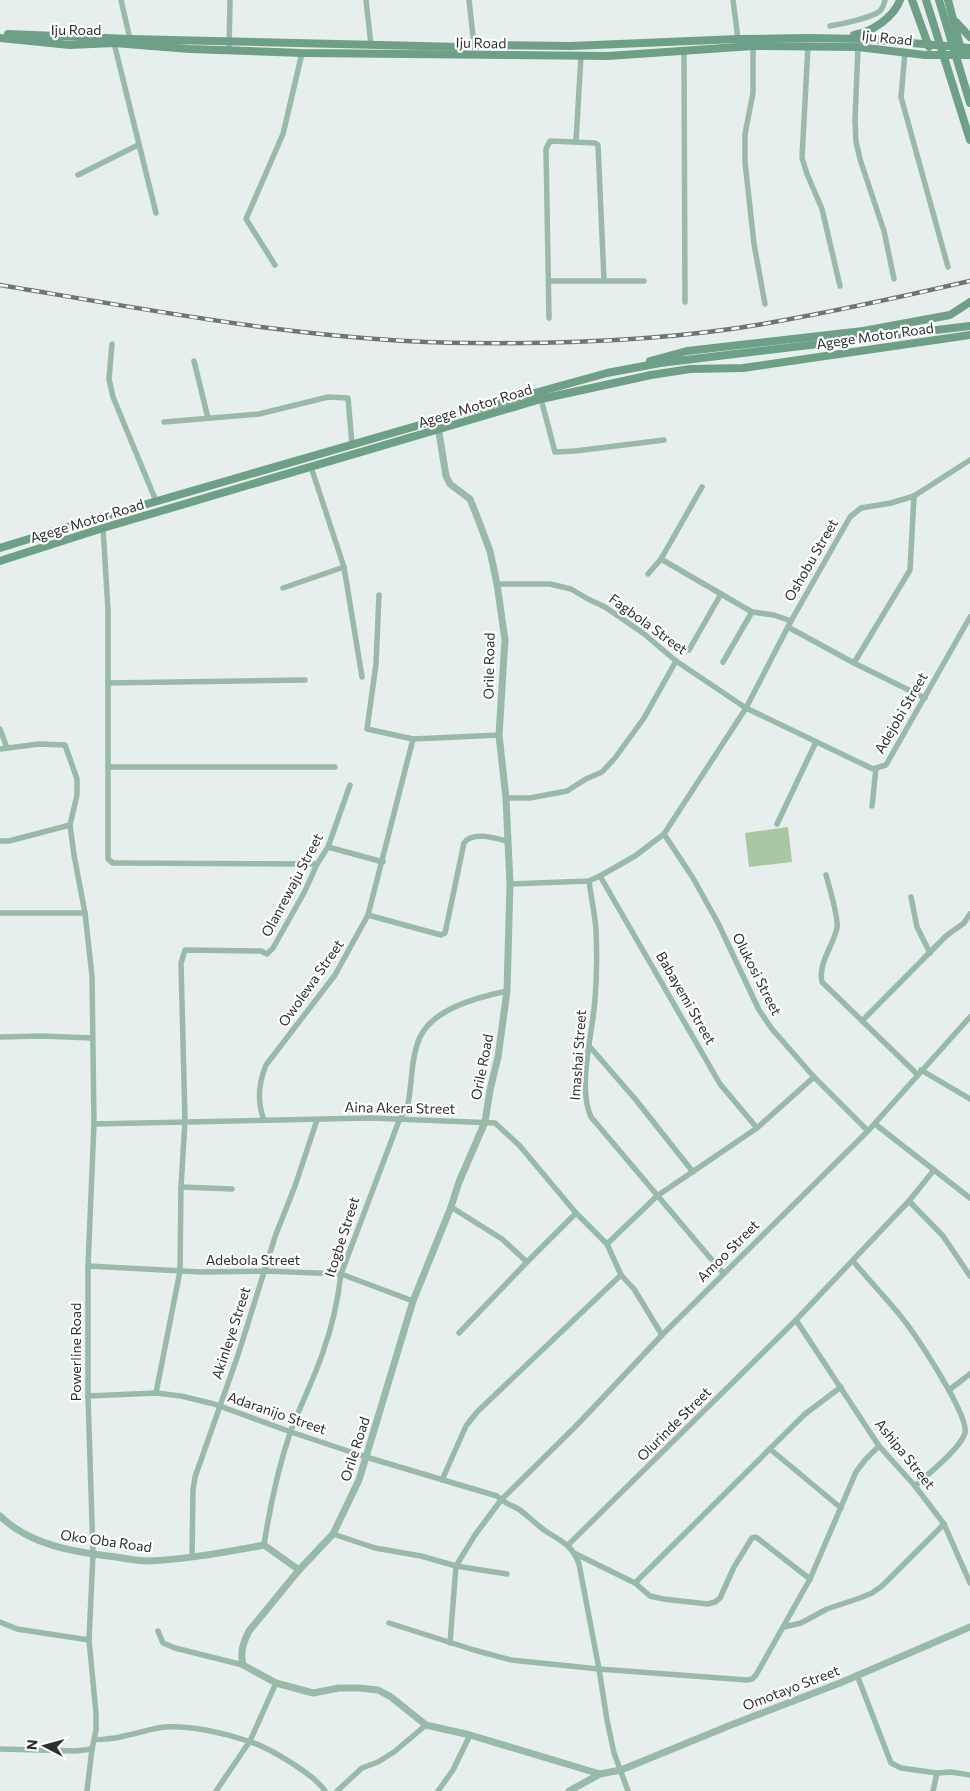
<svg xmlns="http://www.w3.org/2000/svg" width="970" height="1791" font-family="Commissioner,sans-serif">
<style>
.green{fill:#a8c8a2}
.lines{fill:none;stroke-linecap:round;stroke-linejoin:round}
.minor{stroke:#99b9a9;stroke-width:5.5}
.tertiary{stroke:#99b9a9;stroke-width:7}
.secondary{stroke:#6e9f87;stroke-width:8}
.rail-casing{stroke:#707474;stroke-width:4.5}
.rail{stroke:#fff;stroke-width:2.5;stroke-dasharray:8;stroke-linecap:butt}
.labels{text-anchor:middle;stroke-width:4.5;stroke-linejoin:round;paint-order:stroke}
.street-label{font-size:14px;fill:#2d3030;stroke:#fff}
</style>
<rect width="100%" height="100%" fill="#e7efee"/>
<polygon class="green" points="788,827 792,862 749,867 745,833"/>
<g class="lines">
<g class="minor">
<polyline points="121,0 130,39"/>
<polyline points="366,0 371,45"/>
<polyline points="469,0 474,45"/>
<polyline points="733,0 738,39"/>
<path d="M830 26C842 24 871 18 880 11 883 8 884 4 885 0"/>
<polyline points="114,43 156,213"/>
<polyline points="753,46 753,93 745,134 745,162 754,244 765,304"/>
<polyline points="808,46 802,158 807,174 822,209 840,286"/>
<polyline points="858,47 855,120 856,142 860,159 884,231 894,279"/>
<polyline points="229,51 230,0"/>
<polyline points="684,52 685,302"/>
<polyline points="905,52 901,97 948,267"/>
<polyline points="576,141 581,56"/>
<polyline points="78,175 138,145"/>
<polyline points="275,265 246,219 283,134 302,53"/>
<polyline points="549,281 644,281"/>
<polyline points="549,318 546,149 550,141 595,143 598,145 604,280"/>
<polyline points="112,344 109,379 113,397 156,501"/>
<polyline points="194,361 208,418"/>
<polyline points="541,399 555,452 575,451 664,440"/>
<polyline points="164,422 259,414 328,397 348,398 352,444"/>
<polyline points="311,467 344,567 362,677"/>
<polyline points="103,528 108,610 108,859 113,863 118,863 317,864"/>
<polyline points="661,559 752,612 774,615 791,621"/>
<polyline points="648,574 661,559 702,487"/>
<polyline points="497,584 550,584 571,589 588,599 605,607 643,633 676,661 746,708 873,769 886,765 970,617"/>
<polyline points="283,588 344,567"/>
<polyline points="379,595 376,664 367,729 413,739 499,735"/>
<polyline points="788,627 854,663 925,698"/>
<polyline points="689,650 721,594"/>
<polyline points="723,662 752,612"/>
<polyline points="854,663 910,570 914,496"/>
<polyline points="108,683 305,680"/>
<polyline points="0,729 7,748"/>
<polyline points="0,749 39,744 65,745 77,779 77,795 70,825 74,855 85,913 92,976 94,1124 88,1266 88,1396 93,1554 89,1640 96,1713 96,1730 92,1749 87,1791"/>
<polyline points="108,767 335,767"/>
<polyline points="506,798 530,798 567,791 586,779 602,772 615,758 644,718 676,661"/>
<polyline points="872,806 876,768"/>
<polyline points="777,824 816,742"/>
<polyline points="664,834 693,878 718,923 759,1010 772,1029 814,1077 868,1131"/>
<polyline points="0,841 9,841 70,825"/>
<polyline points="328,847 383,862"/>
<path d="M826 875C829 886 839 919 837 928 833 947 818 962 822 982L918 1075"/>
<polyline points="600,876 720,1084 757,1128"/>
<path d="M589 881C591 897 595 914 596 930 597 953 597 976 595 999 593 1033 577 1086 591 1117L723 1273"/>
<polyline points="510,884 589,881 600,876 635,856 664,834 746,708 791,621 850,517 861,508 891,503 914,496 970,460"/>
<polyline points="911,897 917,927 930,953"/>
<polyline points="0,913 85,913"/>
<path d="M368 915 441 935 445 933 464 843C472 831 495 838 507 841"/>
<polyline points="862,1021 946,936 964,923 970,914"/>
<polyline points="0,1037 42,1036 92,1038"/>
<polyline points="590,1047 636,1100 693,1172"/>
<polyline points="921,1070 970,1099"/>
<path d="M264 1120C257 1102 259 1082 266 1065L335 975 368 915 413 739"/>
<polyline points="94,1124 370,1118 495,1123 519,1145 576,1213 607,1244 621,1275 634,1289 662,1335"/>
<polyline points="875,1124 970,1198"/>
<polyline points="181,1187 232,1189"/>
<polyline points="909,1201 943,1236 970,1276"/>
<polyline points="451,1207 502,1239 527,1262"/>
<polyline points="607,1244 657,1196 757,1128 814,1077"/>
<path d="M853 1261C868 1279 884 1296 899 1314 913 1331 969 1414 965 1433 961 1448 927 1475 915 1486"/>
<polyline points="88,1266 201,1272 265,1271 341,1274 413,1301"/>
<polyline points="796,1320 879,1446 915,1486 944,1524 970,1583"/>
<polyline points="459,1333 527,1262 576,1213"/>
<polyline points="949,1390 970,1374"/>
<polyline points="156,1393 180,1271 181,1187 185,1121 181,963 185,950 261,951 267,954 273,948 305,891 317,864 328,847 350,785"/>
<path d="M88 1396 156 1393 181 1396 214 1404 291 1432 366 1457 497 1496C503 1503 512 1505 520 1510 528 1516 536 1524 544 1530 560 1541 572 1544 579 1564L599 1669 607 1720 614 1753 628 1791"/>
<polyline points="770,1449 841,1508"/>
<polyline points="442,1480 466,1426 477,1412 621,1275"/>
<polyline points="333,1534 375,1548 421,1556 456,1566 507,1574"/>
<path d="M264 1545C270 1506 278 1468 291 1430 301 1404 314 1379 323 1352 332 1327 338 1300 341 1274L400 1118C410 1108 409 1096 411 1082 412 1068 414 1050 420 1037 434 1008 479 997 507 991"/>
<polyline points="568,1545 796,1320 909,1201 934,1170"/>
<polyline points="576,1554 635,1583 650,1596 663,1599 708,1604 715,1602 720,1598 734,1567 752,1538 756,1537 810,1579"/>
<polyline points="192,1557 193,1490 195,1477 238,1355 276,1234 295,1186 317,1120"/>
<polyline points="635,1583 805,1414 841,1387"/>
<polyline points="0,1622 17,1629 89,1640"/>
<polyline points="389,1623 474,1650 511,1660 599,1669 747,1680 752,1679 756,1675 810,1579 856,1472 865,1460 879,1446"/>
<polyline points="784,1627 801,1623 827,1609 860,1598 872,1593 882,1586 944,1524"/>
<polyline points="158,1631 163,1643 175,1648 243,1665"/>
<polyline points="450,1643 456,1566 475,1535 501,1500 577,1425 662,1335 868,1131 970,1017"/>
<polyline points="857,1675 891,1763 901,1768 937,1773"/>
<path d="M94 1740C104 1739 114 1739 124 1736 138 1734 151 1728 165 1727 190 1725 224 1733 248 1741 268 1747 314 1774 325 1791"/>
<polyline points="0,1749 76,1751 92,1749"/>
<polyline points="216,1791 250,1741 276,1683"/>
<polyline points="337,1791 362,1768 378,1762 394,1752 426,1725"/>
<polyline points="438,1791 453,1770 470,1735"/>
<polyline points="933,1791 937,1773 951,1772 970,1775"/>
</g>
<g class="tertiary">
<path d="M437 420 446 476 450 484 470 499 478 519 490 551 497 584 505 640 499 735 506 798 510 884 507 991 498 1057 490 1090 485 1122 459 1182 451 1207 413 1301 359 1480 333 1534 299 1570 249 1631C243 1643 240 1652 243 1665L276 1683 313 1693 339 1688H359L378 1690 391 1697 426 1725 470 1735 600 1774"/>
<path d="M0 1516C31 1546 75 1552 116 1557 127 1559 139 1561 150 1561 189 1559 226 1552 264 1545L299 1570"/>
<polyline points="569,1791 600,1774 621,1770 731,1725 840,1683 970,1627"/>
</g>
<g class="secondary">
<polyline points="912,0 929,47"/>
<polyline points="926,0 970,140"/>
<polyline points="939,0 970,103"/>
<polyline points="948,0 961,50"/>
<polyline points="956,22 970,37"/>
<polyline points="8,34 130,39 462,47 474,45 571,46 738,39 808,38 865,39 970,48"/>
<path d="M854 35C872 32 894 17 900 0"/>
<polyline points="0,38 70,45 114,43 190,49 302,53 608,56 753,46 858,47 925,55 970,55"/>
<polyline points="650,361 687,351 863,331 950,315 970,302"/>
<polyline points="0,548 71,526 437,420 607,373 660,363 970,326"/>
<polyline points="0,561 103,528 541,399 651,375 690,369 743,368 970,335"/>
</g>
<g class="rail-casing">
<path id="rail" d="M0 285C156 311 314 342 473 343 567 344 670 340 763 324 832 312 901 297 970 281"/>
</g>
<use href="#rail" class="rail"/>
</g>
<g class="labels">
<g class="street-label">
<text x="76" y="35">Iju Road</text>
<text transform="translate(887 38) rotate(6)" y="5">Iju Road</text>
<text transform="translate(481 43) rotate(1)" y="5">Iju Road</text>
<text transform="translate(875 336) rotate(-8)" y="5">Agege Motor Road</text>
<text transform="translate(475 406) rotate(-17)" y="5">Agege Motor Road</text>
<text transform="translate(87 521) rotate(-17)" y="5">Agege Motor Road</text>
<text transform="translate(811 560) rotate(-60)" y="5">Oshobu Street</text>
<text transform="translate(648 624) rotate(36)" y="5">Fagbola Street</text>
<text transform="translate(489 666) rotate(-89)" y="5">Orile Road</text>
<text transform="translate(901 713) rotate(-60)" y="5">Adejobi Street</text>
<text transform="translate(292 885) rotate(-62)" y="5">Olanrewaju Street</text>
<text transform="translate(757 974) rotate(63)" y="5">Olukosi Street</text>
<text transform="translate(311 983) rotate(-55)" y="5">Owolewa Street</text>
<text transform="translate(686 998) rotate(60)" y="5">Babayemi Street</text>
<text transform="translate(578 1055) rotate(-86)" y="5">Imashai Street</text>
<text transform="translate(482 1067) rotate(-79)" y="5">Orile Road</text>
<text transform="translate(400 1108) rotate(1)" y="5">Aina Akera Street</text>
<text transform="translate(342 1237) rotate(-72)" y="5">Itogbe Street</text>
<text transform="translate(728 1251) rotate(-45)" y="5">Amoo Street</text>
<text x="253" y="1265">Adebola Street</text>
<text transform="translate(231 1333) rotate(-72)" y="5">Akinleye Street</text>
<text transform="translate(76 1352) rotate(-90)" y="5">Powerline Road</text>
<text transform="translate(277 1413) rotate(19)" y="5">Adaranijo Street</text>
<text transform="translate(674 1424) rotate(-45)" y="5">Olurinde Street</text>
<text transform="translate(355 1449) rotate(-72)" y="5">Orile Road</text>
<text transform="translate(905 1454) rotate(51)" y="5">Ashipa Street</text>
<text transform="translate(106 1541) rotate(8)" y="5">Oko Oba Road</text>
<text transform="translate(791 1688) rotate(-21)" y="5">Omotayo Street</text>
</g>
</g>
<g transform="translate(45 1746) rotate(276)" stroke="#ffffff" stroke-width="4" paint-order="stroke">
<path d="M0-4L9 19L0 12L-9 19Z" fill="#2d3030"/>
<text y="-8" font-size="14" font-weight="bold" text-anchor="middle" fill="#2d3030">N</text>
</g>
</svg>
